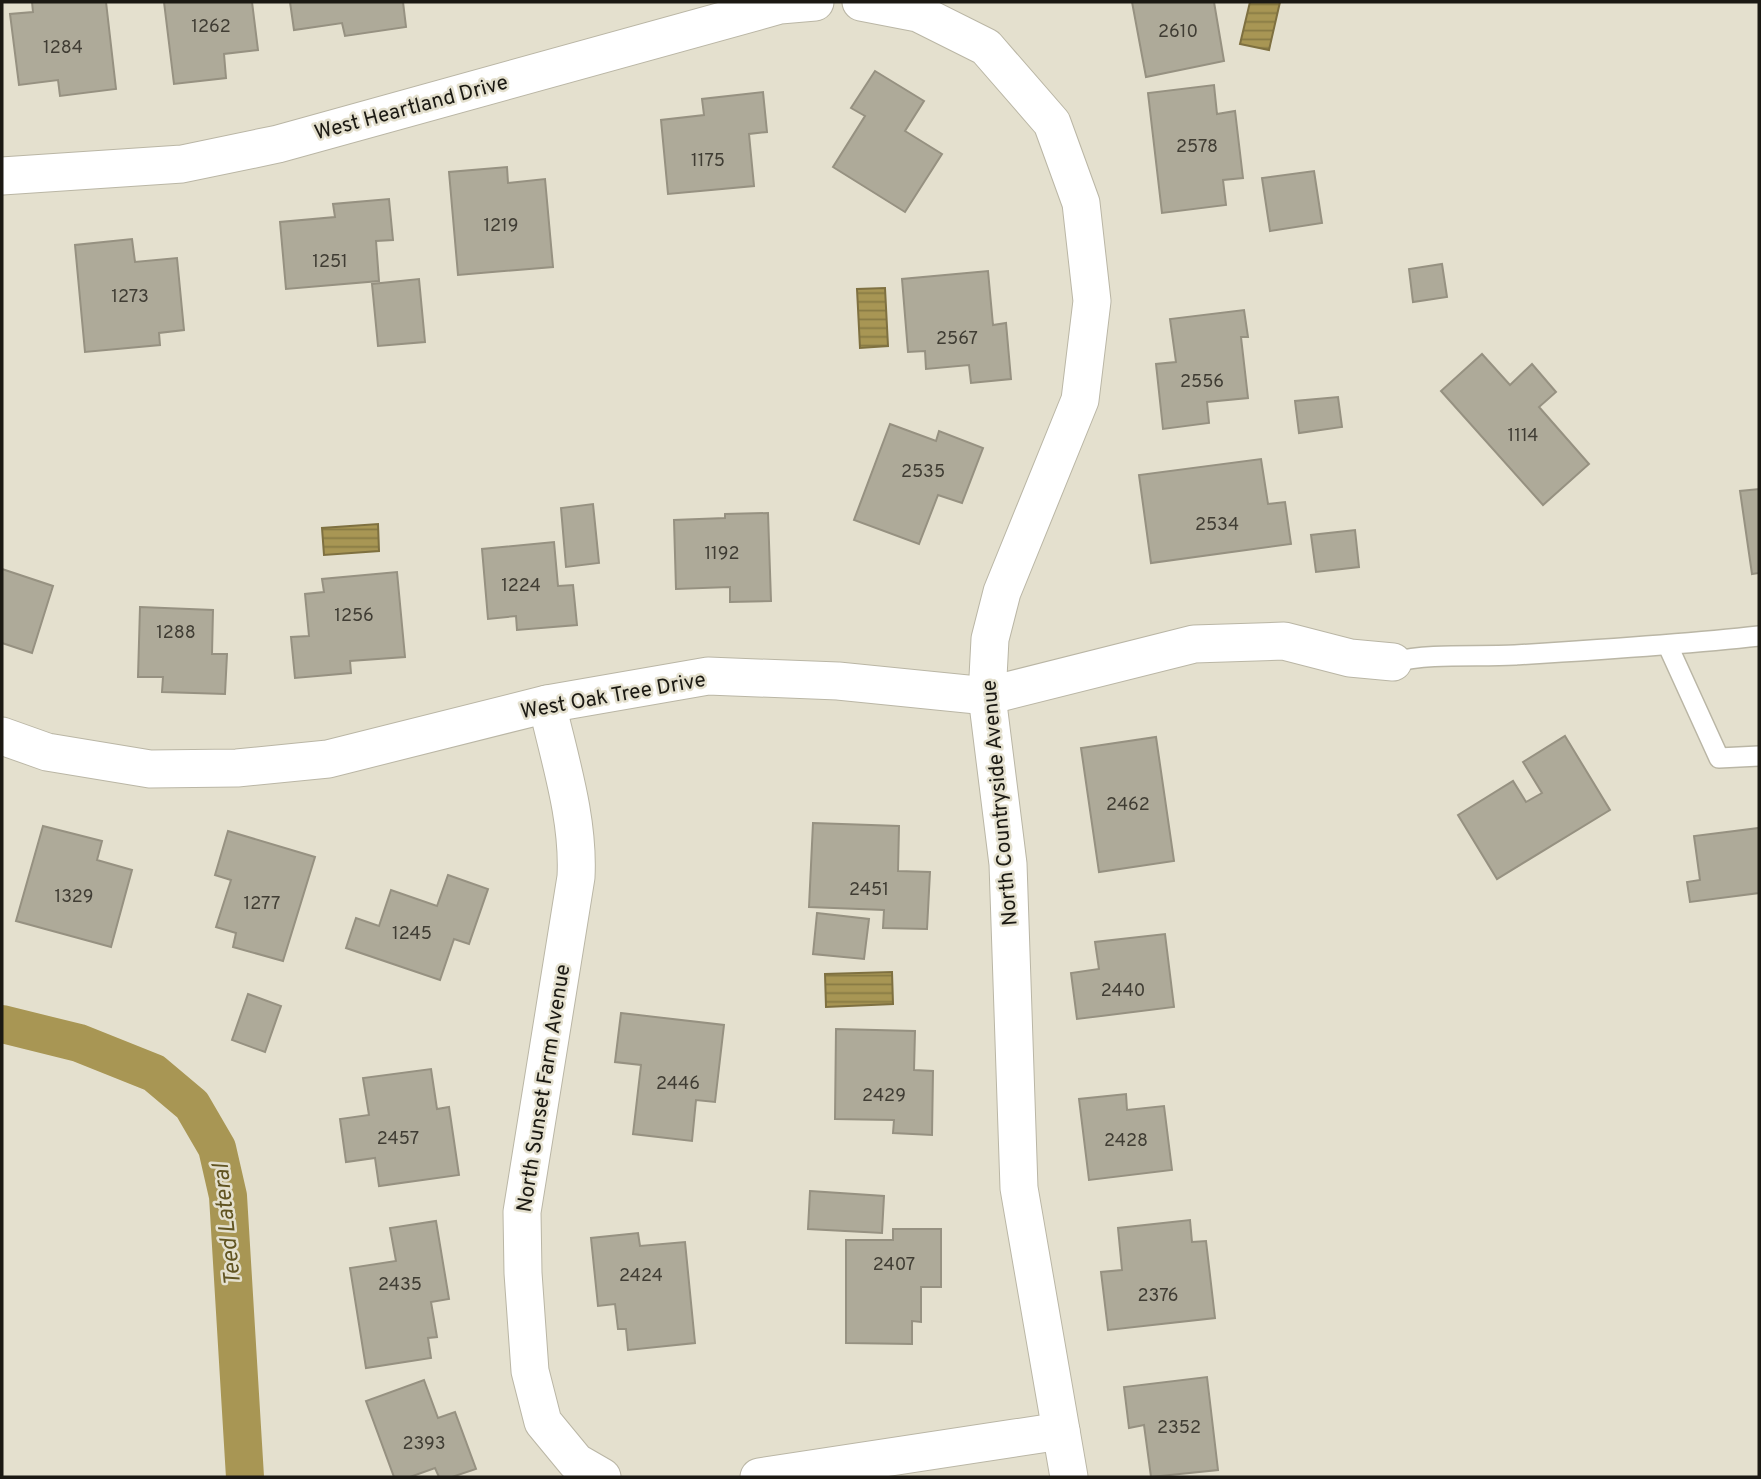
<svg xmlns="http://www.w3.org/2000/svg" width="1761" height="1479" font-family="Overpass,sans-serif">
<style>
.water{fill:url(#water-rules);stroke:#7e7040;stroke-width:2}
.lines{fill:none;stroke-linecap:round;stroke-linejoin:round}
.canal{stroke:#a89654;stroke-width:38}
.building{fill:#aeaa99;stroke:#969181;stroke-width:2}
.lane-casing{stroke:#bab6a5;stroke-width:22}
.street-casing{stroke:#bab6a5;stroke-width:39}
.lane{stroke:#fff;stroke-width:19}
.street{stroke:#fff;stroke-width:37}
.labels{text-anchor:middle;stroke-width:5;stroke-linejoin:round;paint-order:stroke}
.number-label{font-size:18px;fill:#403d34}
.street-label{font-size:21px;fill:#1b1913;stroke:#e4e0ce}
.water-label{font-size:23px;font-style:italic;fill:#615421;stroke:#e4e0ce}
</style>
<defs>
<pattern id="water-rules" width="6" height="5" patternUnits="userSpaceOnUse" patternTransform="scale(1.75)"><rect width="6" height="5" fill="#a89654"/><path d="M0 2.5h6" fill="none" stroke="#887a44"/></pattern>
</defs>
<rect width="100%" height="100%" fill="#e4e0ce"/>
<g class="water">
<polygon points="1250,2 1280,2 1269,50 1240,44"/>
<polygon points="885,288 888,346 860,348 857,289"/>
<polygon points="378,524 379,551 324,555 322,528"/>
<polygon points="892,972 893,1004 826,1007 825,974"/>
</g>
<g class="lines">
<polyline class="canal" points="2,1024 79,1043 154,1073 192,1105 217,1148 228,1196 245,1477"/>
</g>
<g class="building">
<polygon points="32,2 106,2 116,89 60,96 58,80 19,85 10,14 33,12"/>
<polygon points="164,2 252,2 258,50 224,54 226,78 174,84"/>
<polygon points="290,2 403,2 406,27 345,36 342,23 294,30"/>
<polygon points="1132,2 1214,2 1224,61 1146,77"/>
<polygon points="875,71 924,101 905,131 942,154 905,212 833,167 865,116 851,108"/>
<polygon points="1214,85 1217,114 1235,111 1243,178 1223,180 1226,205 1162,213 1148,93"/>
<polygon points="763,92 767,132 749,134 754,186 668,194 661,120 704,115 702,99"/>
<polygon points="507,167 508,183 545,179 553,267 458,275 449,172"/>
<polygon points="1314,171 1322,223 1270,231 1262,178"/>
<polygon points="389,199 393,240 376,241 379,281 286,289 280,222 335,217 333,204"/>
<polygon points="132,239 135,262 177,258 184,330 159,333 160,345 85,352 75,245"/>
<polygon points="1442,264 1447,297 1413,302 1409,269"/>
<polygon points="988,271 993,325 1006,323 1011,379 971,383 969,365 926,369 925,351 908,352 902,279"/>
<polygon points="419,279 425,342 378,346 372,284"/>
<polygon points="1244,310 1248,337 1241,337 1248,398 1207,402 1209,423 1163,429 1156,364 1176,362 1170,319"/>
<polygon points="1482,354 1510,385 1532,364 1556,392 1539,407 1589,464 1543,505 1441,391"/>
<polygon points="1338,397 1342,427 1299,433 1295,401"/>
<polygon points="890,424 936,441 939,431 983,448 962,503 938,495 919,544 854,520"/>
<polygon points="1261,459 1268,504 1285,502 1291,544 1151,563 1139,475"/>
<polygon points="1759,489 1759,573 1752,574 1740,491"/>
<polygon points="593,504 599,563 566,567 561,508"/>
<polygon points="768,513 771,601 730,602 730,587 676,589 674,520 725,518 725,514"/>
<polygon points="1355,530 1359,567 1316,572 1311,535"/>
<polygon points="554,542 558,586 573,585 577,625 517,630 516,616 488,619 482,549"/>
<polygon points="2,569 53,586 32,653 2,643"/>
<polygon points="397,572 405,657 350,661 351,673 295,678 291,637 309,636 305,594 324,592 322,579"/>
<polygon points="140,607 213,610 212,654 227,654 225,694 162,692 163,677 138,677"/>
<polygon points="1565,736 1610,810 1497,879 1458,815 1513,781 1526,802 1542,793 1523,762"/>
<polygon points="1156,737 1174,861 1099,872 1081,748"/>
<polygon points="813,823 899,826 898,871 930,872 927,929 883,928 884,910 809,907"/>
<polygon points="43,826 102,841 97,860 132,870 111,947 16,921"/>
<polygon points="1759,828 1759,893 1690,902 1687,882 1700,880 1694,836"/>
<polygon points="228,831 315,857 283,961 233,947 236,933 216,927 231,880 215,875"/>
<polygon points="448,875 488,889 469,944 454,939 440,980 346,948 356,918 379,926 391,890 437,906"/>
<polygon points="817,913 869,919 864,959 813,954"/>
<polygon points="1165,934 1174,1007 1077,1019 1071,973 1099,969 1095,942"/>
<polygon points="248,994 281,1006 265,1052 232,1040"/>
<polygon points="621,1013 724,1025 715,1102 696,1100 692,1141 633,1134 641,1065 615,1062"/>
<polygon points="836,1029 915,1031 914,1070 933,1071 932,1135 893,1133 894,1120 835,1119"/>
<polygon points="431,1069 437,1109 449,1107 459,1175 379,1186 375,1158 346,1162 340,1119 369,1115 363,1078"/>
<polygon points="1126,1094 1127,1110 1164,1106 1172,1170 1089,1180 1079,1099"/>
<polygon points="810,1191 884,1196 882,1233 808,1229"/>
<polygon points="1190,1220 1192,1242 1206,1241 1215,1318 1108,1330 1101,1272 1122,1270 1118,1228"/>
<polygon points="436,1221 449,1299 431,1302 437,1337 428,1338 431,1358 366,1368 350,1268 396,1261 390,1228"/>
<polygon points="893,1229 941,1229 941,1287 921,1287 921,1322 912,1321 912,1344 846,1343 846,1240 893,1240"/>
<polygon points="638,1233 640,1246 685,1242 695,1343 628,1350 626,1329 618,1329 615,1304 598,1306 591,1238"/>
<polygon points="1207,1377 1218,1470 1151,1477 1144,1425 1129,1428 1124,1387"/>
<polygon points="424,1380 438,1418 455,1412 476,1469 452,1477 439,1477 435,1468 410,1477 394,1477 366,1401"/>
</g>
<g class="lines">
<g class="lane-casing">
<g id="lane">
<polyline points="1668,646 1719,758 1759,756"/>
<path d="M1393 662C1432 653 1474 657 1515 655 1596 650 1678 645 1759 636"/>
</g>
</g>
<g class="street-casing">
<g id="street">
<polyline points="861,2 918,13 986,47 1052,123 1081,203 1092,301 1080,400 1002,592 990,639 987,696 1008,864 1019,1188 1069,1477"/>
<polyline points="2,176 182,164 278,144 780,5 815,2"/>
<path d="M547 704C560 761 579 819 576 877L522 1212 523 1273 530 1371 543 1422 576 1462 602 1477"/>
<polyline points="2,736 47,752 150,769 237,768 328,759 547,704 708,676 838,681 987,696 1194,644 1284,641 1350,658 1393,662"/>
<polyline points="759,1477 1061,1431"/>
</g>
</g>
<use href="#lane" class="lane"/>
<use href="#street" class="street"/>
</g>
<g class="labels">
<g class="number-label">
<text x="211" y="32">1262</text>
<text x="1178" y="37">2610</text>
<text x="63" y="53">1284</text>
<text x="1197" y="152">2578</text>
<text x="708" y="166">1175</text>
<text x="501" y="231">1219</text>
<text x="330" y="267">1251</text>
<text x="130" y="302">1273</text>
<text x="957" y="344">2567</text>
<text x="1202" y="387">2556</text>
<text x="1523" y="441">1114</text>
<text x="923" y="477">2535</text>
<text x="1217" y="530">2534</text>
<text x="722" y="559">1192</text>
<text x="521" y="591">1224</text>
<text x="354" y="621">1256</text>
<text x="176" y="638">1288</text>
<text x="1128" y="810">2462</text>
<text x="869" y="895">2451</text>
<text x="74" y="902">1329</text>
<text x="262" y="909">1277</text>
<text x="412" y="939">1245</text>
<text x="1123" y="996">2440</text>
<text x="678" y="1089">2446</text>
<text x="884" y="1101">2429</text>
<text x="398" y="1144">2457</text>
<text x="1126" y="1146">2428</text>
<text x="894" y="1270">2407</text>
<text x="641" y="1281">2424</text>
<text x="400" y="1290">2435</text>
<text x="1158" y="1301">2376</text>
<text x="1179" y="1433">2352</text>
<text x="424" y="1449">2393</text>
</g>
<g class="street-label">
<text transform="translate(411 107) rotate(-15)" y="7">West Heartland Drive</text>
<text transform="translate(613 695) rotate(-10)" y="7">West Oak Tree Drive</text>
<text transform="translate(999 803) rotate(-95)" y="7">North Countryside Avenue</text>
<text transform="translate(543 1088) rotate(-81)" y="7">North Sunset Farm Avenue</text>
</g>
<g class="water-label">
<text transform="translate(226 1225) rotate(-96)" y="8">Teed Lateral</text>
</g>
</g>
<rect width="1761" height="1479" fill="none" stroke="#1b1913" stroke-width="7"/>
</svg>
